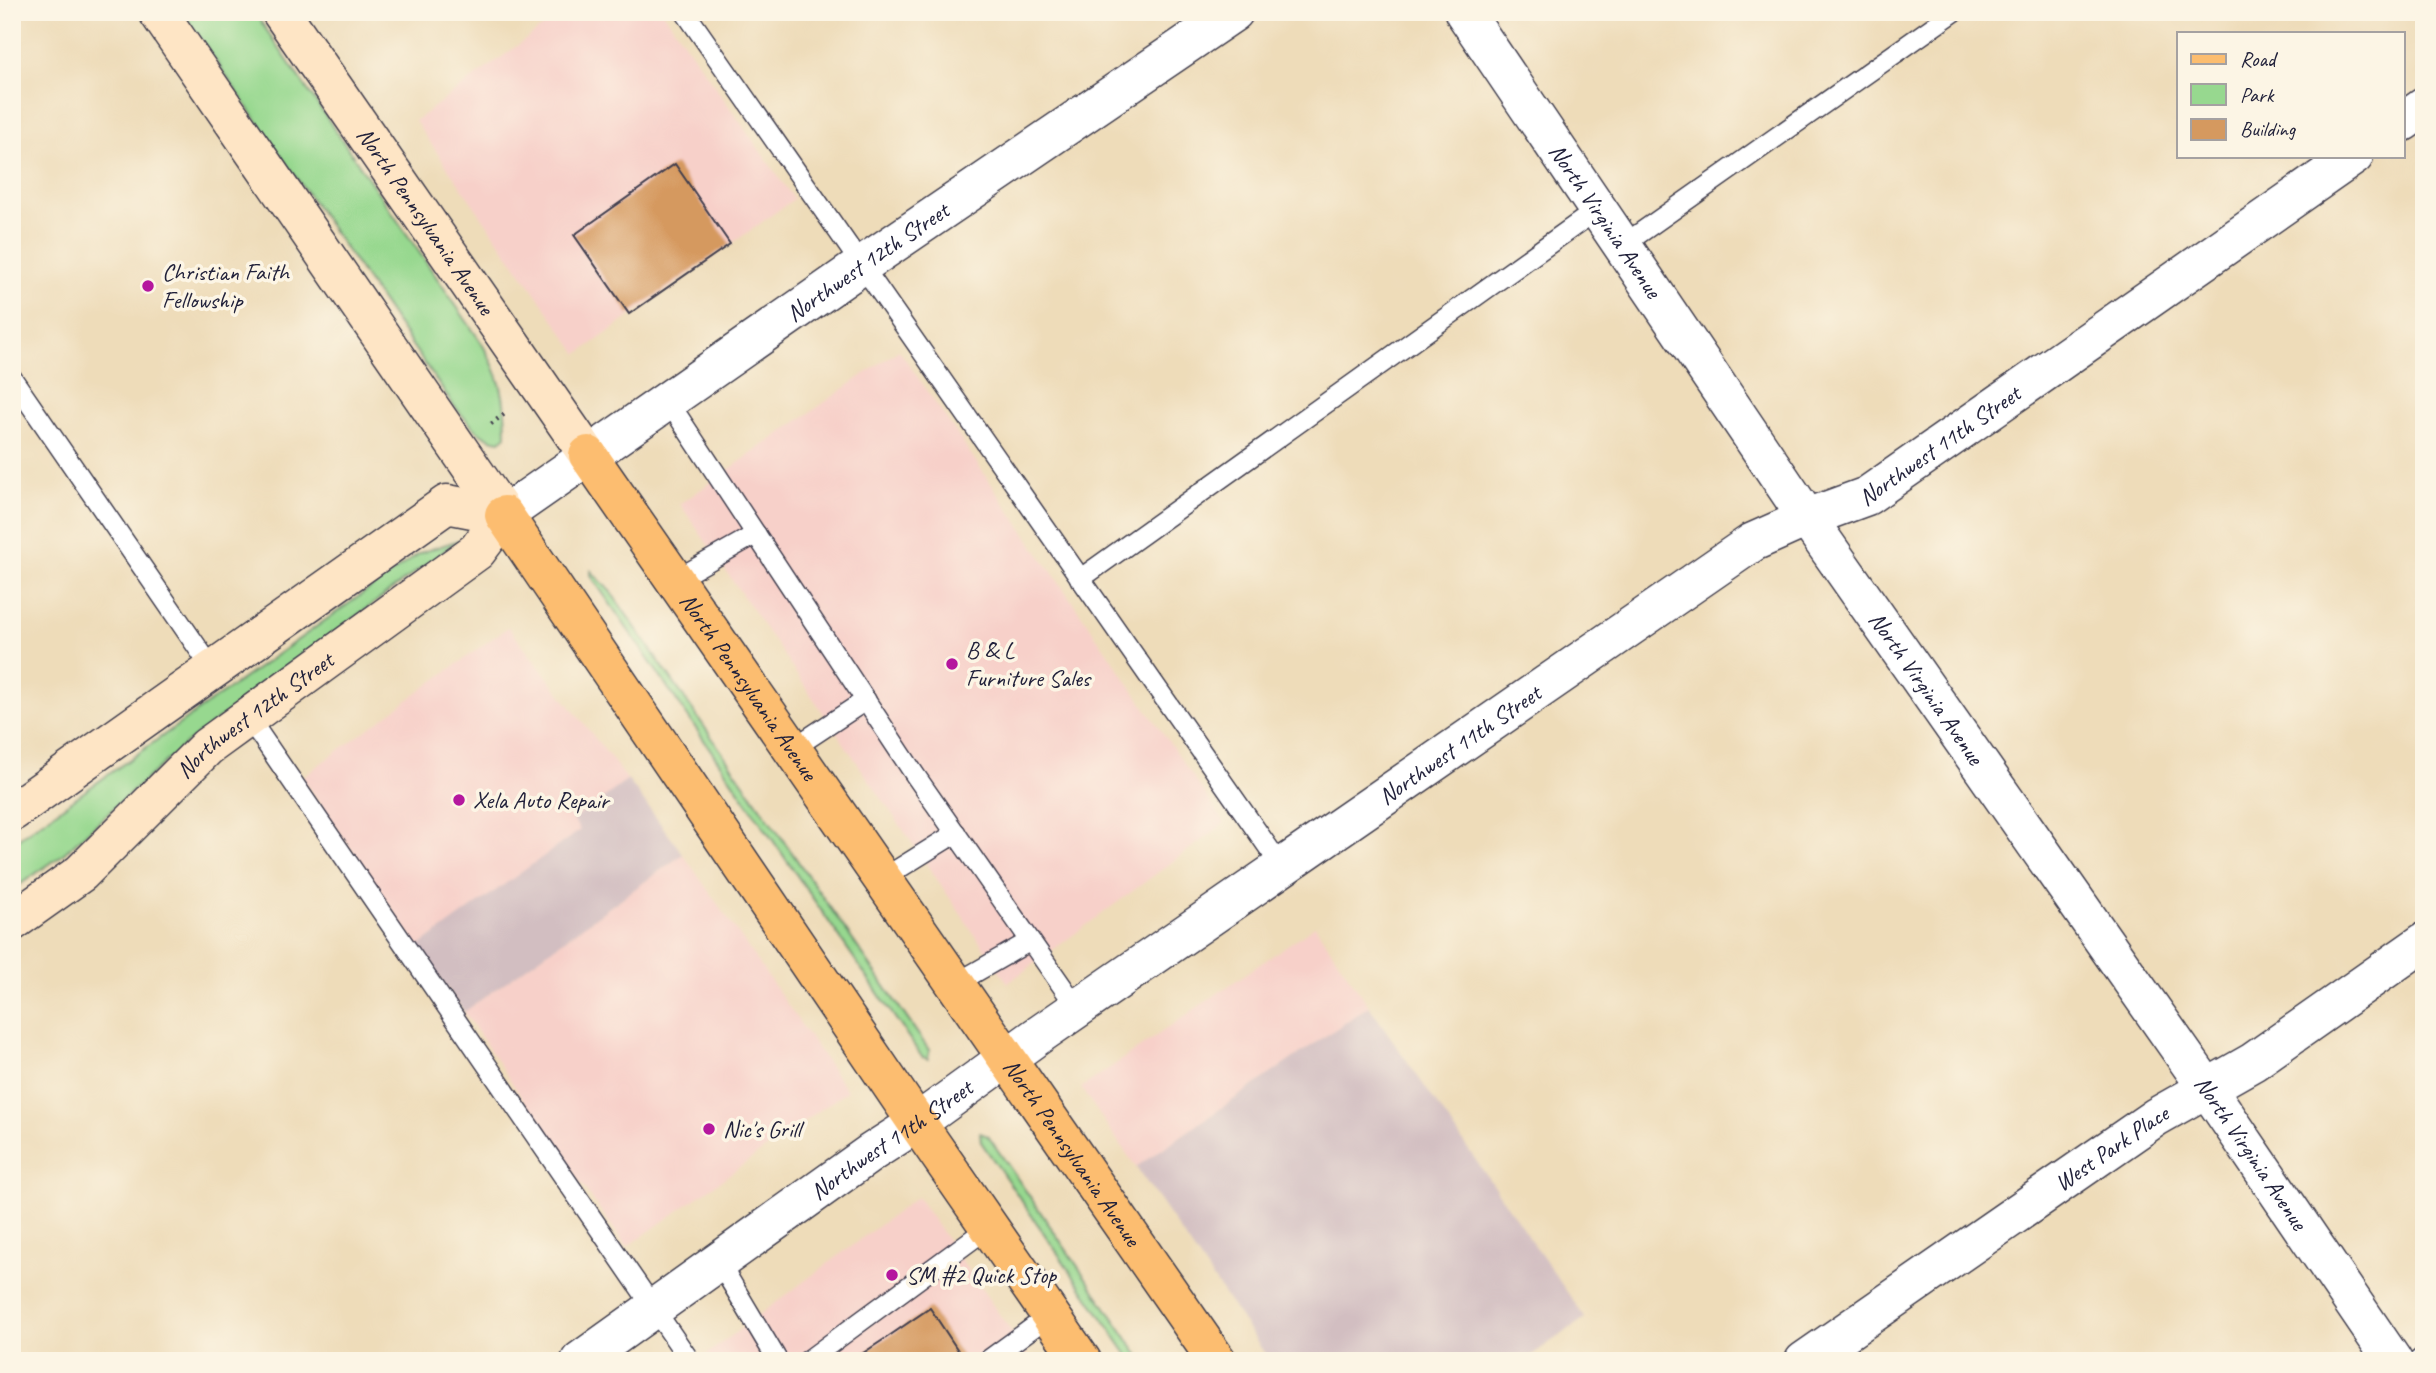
<svg xmlns="http://www.w3.org/2000/svg" width="2436" height="1373" font-family="Caveat,sans-serif">
<style>
.built{fill:#f7d0c9}
.industrial{fill:#d2bec1}
.green{fill:#97d88f;stroke:#5c7d65;stroke-width:2}
.building{fill:#d5995f}
.lines{fill:none;stroke-linecap:round;stroke-linejoin:round}
.lane-casing{stroke:#413e4e;stroke-width:22}
.street-casing{stroke:#413e4e;stroke-width:41}
.secondary-casing{stroke:#413e4e;stroke-width:41}
.primary-casing{stroke:#413e4e;stroke-width:41}
.path{stroke:#413e4e;stroke-width:4.5;stroke-dasharray:2 5;stroke-linecap:butt}
.lane{stroke:#fff;stroke-width:19}
.street{stroke:#fff;stroke-width:38}
.secondary{stroke:#fee5c5;stroke-width:38}
.primary{stroke:#fcbd6f;stroke-width:38}
.poi-dot{fill:#b5179e;stroke:#fcf5e5;stroke-width:2.5}
.labels{text-anchor:middle;stroke-width:7;stroke-linejoin:round;paint-order:stroke}
.street-label{font-size:24px;fill:#22223b;stroke:#fcf5e5}
.poi-label{font-size:24px;fill:#22223b;stroke:#fcf5e5;text-anchor:start}
</style>
<rect width="100%" height="100%" fill="#fcf5e5"/>
<filter id="ink" filterUnits="userSpaceOnUse"><feTurbulence type="fractalNoise" baseFrequency=".0143" numOctaves="2"/><feDisplacementMap in="SourceGraphic" scale="14" xChannelSelector="R" yChannelSelector="G"/><feConvolveMatrix kernelMatrix="1 2 1 2 8 2 1 2 1" color-interpolation-filters="sRGB"/></filter>
<filter id="wash" filterUnits="userSpaceOnUse"><feTurbulence type="fractalNoise" baseFrequency=".00686" numOctaves="4" result="noise"/><feDisplacementMap in="SourceGraphic" scale="28" xChannelSelector="R" yChannelSelector="G"/><feGaussianBlur stdDeviation="1.57" result="paint"/><feColorMatrix in="noise" values="0 0 0 0 0 0 0 0 0 0 0 0 0 0 0 0 0 1.4 0 .05"/><feComposite in="paint" operator="in"/></filter>
<g filter="url(#wash)">
<rect width="100%" height="100%" fill="#eedcb9"/>
<g class="built">
<polygon points="563,12 663,12 794,199 578,354 415,121"/>
<polygon points="899,350 1225,823 1008,983 680,504"/>
<polygon points="508,627 628,780 574,820 581,830 418,947 302,777"/>
<polygon points="683,854 847,1091 627,1247 569,1167 464,1012"/>
<polygon points="1315,926 1369,1006 1136,1167 1081,1088"/>
<polygon points="917,1197 1032,1361 706,1361 703,1357"/>
</g>
<g class="industrial">
<polygon points="628,780 683,854 464,1012 418,947 580,830 573,820"/>
<polygon points="1369,1006 1585,1318 1523,1361 1270,1361 1136,1167"/>
</g>
<g class="green">
<path d="M182 12H254L481 342C501 376 506 397 506 436L500 441C480 439 467 420 454 406Z"/>
<polygon points="459,540 186,743 61,856 12,890 12,843 420,553"/>
<polygon points="591,571 610,591 929,1050 928,1059 922,1057 591,576"/>
<polygon points="980,1133 988,1136 1143,1361 1132,1361 981,1142"/>
</g>
<g id="blocks">
<g class="building">
<polygon points="675,164 730,244 629,314 574,235"/>
<polygon points="930,1308 965,1361 851,1361 886,1338"/>
</g>
</g>
</g>
<g filter="url(#ink)">
<use href="#blocks" fill-opacity="0" stroke="#413e4e" stroke-width="2"/>
<g class="lines">
<g class="lane-casing">
<g id="lane">
<polyline points="685,12 1282,867"/>
<polyline points="1623,245 1954,12"/>
<polyline points="12,378 213,670"/>
<polyline points="668,401 915,775 1078,1009"/>
<polyline points="1080,579 1598,209"/>
<polyline points="675,580 756,534"/>
<polyline points="248,717 690,1361"/>
<polyline points="792,749 866,700"/>
<polyline points="882,879 956,833"/>
<polyline points="955,984 1030,941"/>
<polyline points="719,1262 778,1361"/>
<polyline points="807,1361 989,1227"/>
<polyline points="987,1361 1050,1315"/>
<polyline points="2418,1361 2424,1356"/>
</g>
</g>
<g class="street-casing">
<g id="street">
<path id="s1" d="M1464 12 1807 518 2207 1088 2393 1361"/>
<polyline points="2403,122 2424,107"/>
<path id="s2" d="M504 515 862 265 1234 12"/>
<path id="s3" d="M580 1361 872 1152 917 1123 1036 1037 1753 542 1807 518 1867 496 2354 156"/>
<path id="s4" d="M1804 1361 2156 1117 2253 1062 2424 942"/>
</g>
</g>
<g class="secondary-casing">
<g id="secondary">
<polyline points="158,12 504,515"/>
<path id="s5" d="M281 12 588 455"/>
<polyline points="12,812 447,504 504,515"/>
<path id="s6" d="M12 922 81 873 207 747 477 551 504 515"/>
</g>
</g>
<g class="primary-casing">
<g id="primary">
<path id="s7" d="M588 455 1217 1361"/>
<polyline points="504,515 917,1123 1082,1361"/>
</g>
</g>
<polyline class="path" points="491,424 507,412"/>
<use href="#lane" class="lane"/>
<use href="#street" class="street"/>
<use href="#secondary" class="secondary"/>
<use href="#primary" class="primary"/>
</g>
</g>
<g class="poi-dot">
<circle cx="148" cy="286" r="7"/>
<circle cx="952" cy="664" r="7"/>
<circle cx="459" cy="800" r="7"/>
<circle cx="709" cy="1129" r="7"/>
<circle cx="892" cy="1275" r="7"/>
</g>
<g class="labels">
<g class="street-label">
<text dy="8" stroke="none"><textPath href="#s5" startOffset="254">North Pennsylvania Avenue</textPath></text>
<text dy="8" stroke="none"><textPath href="#s1" startOffset="252">North Virginia Avenue</textPath></text>
<text dy="8" stroke="none"><textPath href="#s2" startOffset="443">Northwest 12th Street</textPath></text>
<text dy="8" stroke="none"><textPath href="#s3" startOffset="1642">Northwest 11th Street</textPath></text>
<text dy="8" stroke="none"><textPath href="#s7" startOffset="282">North Pennsylvania Avenue</textPath></text>
<text dy="8" stroke="none"><textPath href="#s1" startOffset="819">North Virginia Avenue</textPath></text>
<text dy="8" stroke="none"><textPath href="#s6" startOffset="320">Northwest 12th Street</textPath></text>
<text dy="8" stroke="none"><textPath href="#s3" startOffset="1074">Northwest 11th Street</textPath></text>
<text dy="8" stroke="none"><textPath href="#s3" startOffset="382">Northwest 11th Street</textPath></text>
<text dy="8" stroke="none"><textPath href="#s4" startOffset="374">West Park Place</textPath></text>
<text dy="8" stroke="none"><textPath href="#s7" startOffset="849">North Pennsylvania Avenue</textPath></text>
<text dy="8" stroke="none"><textPath href="#s1" startOffset="1386">North Virginia Avenue</textPath></text>
</g>
<g class="poi-label">
<text x="162" y="280">Christian Faith<tspan x="162" dy="28">Fellowship</tspan></text>
<text x="966" y="658">B &amp; L<tspan x="966" dy="28">Furniture Sales</tspan></text>
<text x="473" y="808">Xela Auto Repair</text>
<text x="723" y="1137">Nic's Grill</text>
<text x="906" y="1283">SM #2 Quick Stop</text>
</g>
</g>
<rect width="2436" height="1373" fill="none" stroke="#fcf5e5" stroke-width="42"/>
<rect x="2177" y="32" width="228" height="126" fill="#fcf5e5" stroke="#a5a1a1" stroke-width="2"/>
<rect x="2191" y="54" width="35" height="10" fill="#fcbd6f" stroke="#a5a1a1" stroke-width="2"/>
<text x="2240" y="66" font-size="21" fill="#22223b">Road</text>
<rect x="2191" y="84" width="35" height="21" fill="#97d88f" stroke="#a5a1a1" stroke-width="2"/>
<text x="2240" y="102" font-size="21" fill="#22223b">Park</text>
<rect x="2191" y="119" width="35" height="21" fill="#d5995f" stroke="#a5a1a1" stroke-width="2"/>
<text x="2240" y="136" font-size="21" fill="#22223b">Building</text>
</svg>
